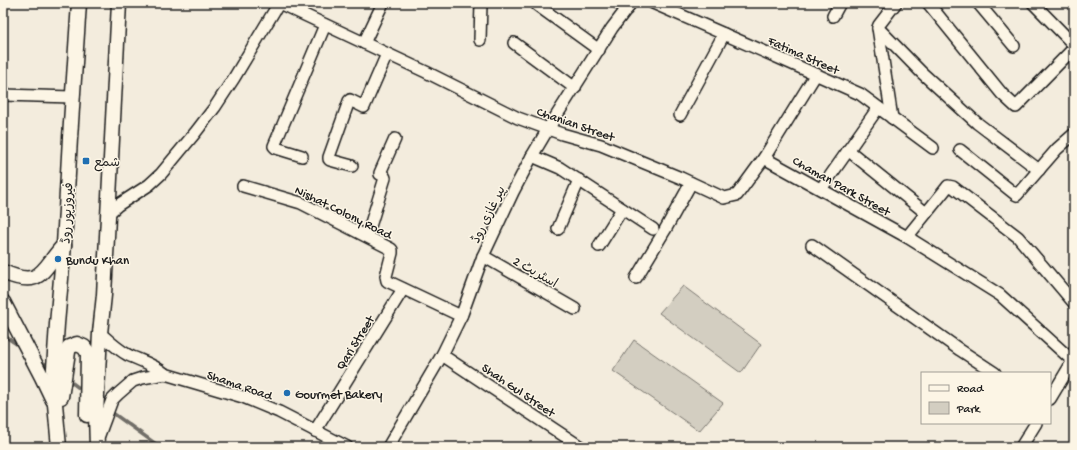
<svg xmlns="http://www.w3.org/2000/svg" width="1077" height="450" font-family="'Gochi Hand','Playpen Sans Arabic',sans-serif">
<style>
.green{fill:#d3cec1;stroke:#78756e}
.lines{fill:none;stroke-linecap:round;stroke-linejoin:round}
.stream{stroke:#716e68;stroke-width:3.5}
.minor-casing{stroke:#1c1c1c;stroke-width:14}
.major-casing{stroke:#1c1c1c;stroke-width:17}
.minor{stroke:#fcf5e5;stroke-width:11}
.major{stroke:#fcf5e5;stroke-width:14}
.poi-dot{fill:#1f6fb2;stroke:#fcf5e5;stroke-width:1.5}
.labels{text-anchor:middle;stroke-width:3;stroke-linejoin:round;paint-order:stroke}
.street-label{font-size:13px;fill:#1c1c1c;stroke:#fcf5e5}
.poi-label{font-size:13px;fill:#1c1c1c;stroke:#fcf5e5;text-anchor:start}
</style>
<rect width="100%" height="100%" fill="#f3ecdd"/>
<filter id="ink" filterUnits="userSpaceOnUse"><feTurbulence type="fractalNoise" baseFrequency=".025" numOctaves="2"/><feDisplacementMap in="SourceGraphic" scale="8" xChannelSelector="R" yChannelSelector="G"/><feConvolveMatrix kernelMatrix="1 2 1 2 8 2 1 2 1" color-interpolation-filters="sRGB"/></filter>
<g filter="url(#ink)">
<g class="green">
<polygon points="683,286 761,344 741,373 659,313"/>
<polygon points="634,340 723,403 699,431 613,371"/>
</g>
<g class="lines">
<g class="stream">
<polyline points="3,335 21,347"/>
<polyline points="39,360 50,367"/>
<polyline points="67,379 83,391"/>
<polyline points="110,411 160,447"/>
</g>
<g class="minor-casing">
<g id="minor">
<polyline points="279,3 426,72 518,118 562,134 601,145 681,178 724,198 737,195 764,158 816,74"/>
<polyline points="618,3 627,9"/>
<polyline points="653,3 779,58 860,94 933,148"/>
<polyline points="896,3 879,25 878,28 921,72 977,123 1039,170"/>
<polyline points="928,3 1002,94 1016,107 1074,48"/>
<polyline points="978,3 1014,46"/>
<polyline points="1033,3 1074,45"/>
<polyline points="537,5 599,50"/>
<polyline points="833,16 840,3"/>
<polyline points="878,28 892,118"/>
<polyline points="480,40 481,3"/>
<polyline points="364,43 383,3"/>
<polyline points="514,43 575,88"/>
<polyline points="3,95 72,97"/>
<polyline points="680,115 724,34"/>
<polyline points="848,150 926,213"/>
<polyline points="960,150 1015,194 1017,195 1057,149 1074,134"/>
<polyline points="302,156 276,148 274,146 325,25"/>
<polyline points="532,156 560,168 653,229"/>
<polyline points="764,158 907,237 1000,295 1073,361"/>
<polyline points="352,166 330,160 329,159 329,157 349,101 350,100 364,107 387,54"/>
<polyline points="243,186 301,203 391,249 392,250 392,253 386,276 387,281 461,316"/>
<polyline points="821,189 878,108"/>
<polyline points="109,213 118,205 149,185 161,174 195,133 215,107 234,78 279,3"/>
<polyline points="558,229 579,180"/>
<polyline points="367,236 385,178 384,176 380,174 380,173 395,139"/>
<polyline points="907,237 945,190 948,186 953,187 1018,237 1074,303"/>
<polyline points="812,245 960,350 995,373"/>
<polyline points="599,246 622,209"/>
<polyline points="483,256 575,309"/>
<polyline points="636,278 665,230 691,183"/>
<path d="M100 333C109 341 117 349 128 355 141 361 154 364 165 374"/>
<polyline points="442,355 581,447"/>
<polyline points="1050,399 1074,359"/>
<polyline points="315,431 403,289"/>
<polyline points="99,435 112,400 118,394 133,381 142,378 165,374 243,397 279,412 347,447"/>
<polyline points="388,447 442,355 462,314 483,256 513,192 532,156 548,129 612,28 631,3"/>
<polyline points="1021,447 1036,423"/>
</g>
</g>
<g class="major-casing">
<g id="major">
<path d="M3 272C42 289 41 270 64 245"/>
<polyline points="3,302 42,377 53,400"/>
<polyline points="61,397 68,352 69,347 77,344 84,347 88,353 87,415"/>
<polyline points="59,447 55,404 54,368 57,324 64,245 70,138 79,3"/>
<polyline points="97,447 96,414 100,333 104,295 119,3"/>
</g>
</g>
<use href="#minor" class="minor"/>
<use href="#major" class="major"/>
</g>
</g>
<g class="poi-dot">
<rect x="82" y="157" width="8" height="8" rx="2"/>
<circle cx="58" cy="259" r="4"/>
<circle cx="287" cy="393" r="4"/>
</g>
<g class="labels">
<g class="street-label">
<text transform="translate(804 54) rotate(24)" y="5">Fatima Street</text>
<text transform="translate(576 123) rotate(19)" y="5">Chanian Street</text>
<text transform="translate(842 185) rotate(29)" y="5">Chaman Park Street</text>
<text transform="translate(344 211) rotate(26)" y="5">Nishat Colony Road</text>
<text transform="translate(66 213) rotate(-87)" y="5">فیروزپور روڈ</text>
<text transform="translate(487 214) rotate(-64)" y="5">پیر غازی روڈ</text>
<text transform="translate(536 271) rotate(30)" y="5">اسٹریٹ 2</text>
<text transform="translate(354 342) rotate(-58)" y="5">Qari Street</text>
<text transform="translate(240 384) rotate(19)" y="5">Shama Road</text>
<text transform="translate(519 389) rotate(34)" y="5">Shah Gul Street</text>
</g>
<g class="poi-label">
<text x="94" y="166">شمع</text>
<text x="66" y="264">Bundu Khan</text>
<text x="295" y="398">Gourmet Bakery</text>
</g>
</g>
<rect width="1077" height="450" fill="none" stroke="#fcf5e5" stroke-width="16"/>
<rect x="8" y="8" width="1061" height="434" fill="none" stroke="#1c1c1c" stroke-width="1.5" filter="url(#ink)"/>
<rect x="921" y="372" width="130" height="52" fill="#fcf5e5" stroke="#a29e95"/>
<rect x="929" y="385" width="20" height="6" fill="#fcf5e5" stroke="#a29e95"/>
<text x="957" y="392" font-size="12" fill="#1c1c1c">Road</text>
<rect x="929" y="402" width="20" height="12" fill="#d3cec1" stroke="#a29e95"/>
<text x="957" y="412" font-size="12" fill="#1c1c1c">Park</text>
</svg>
